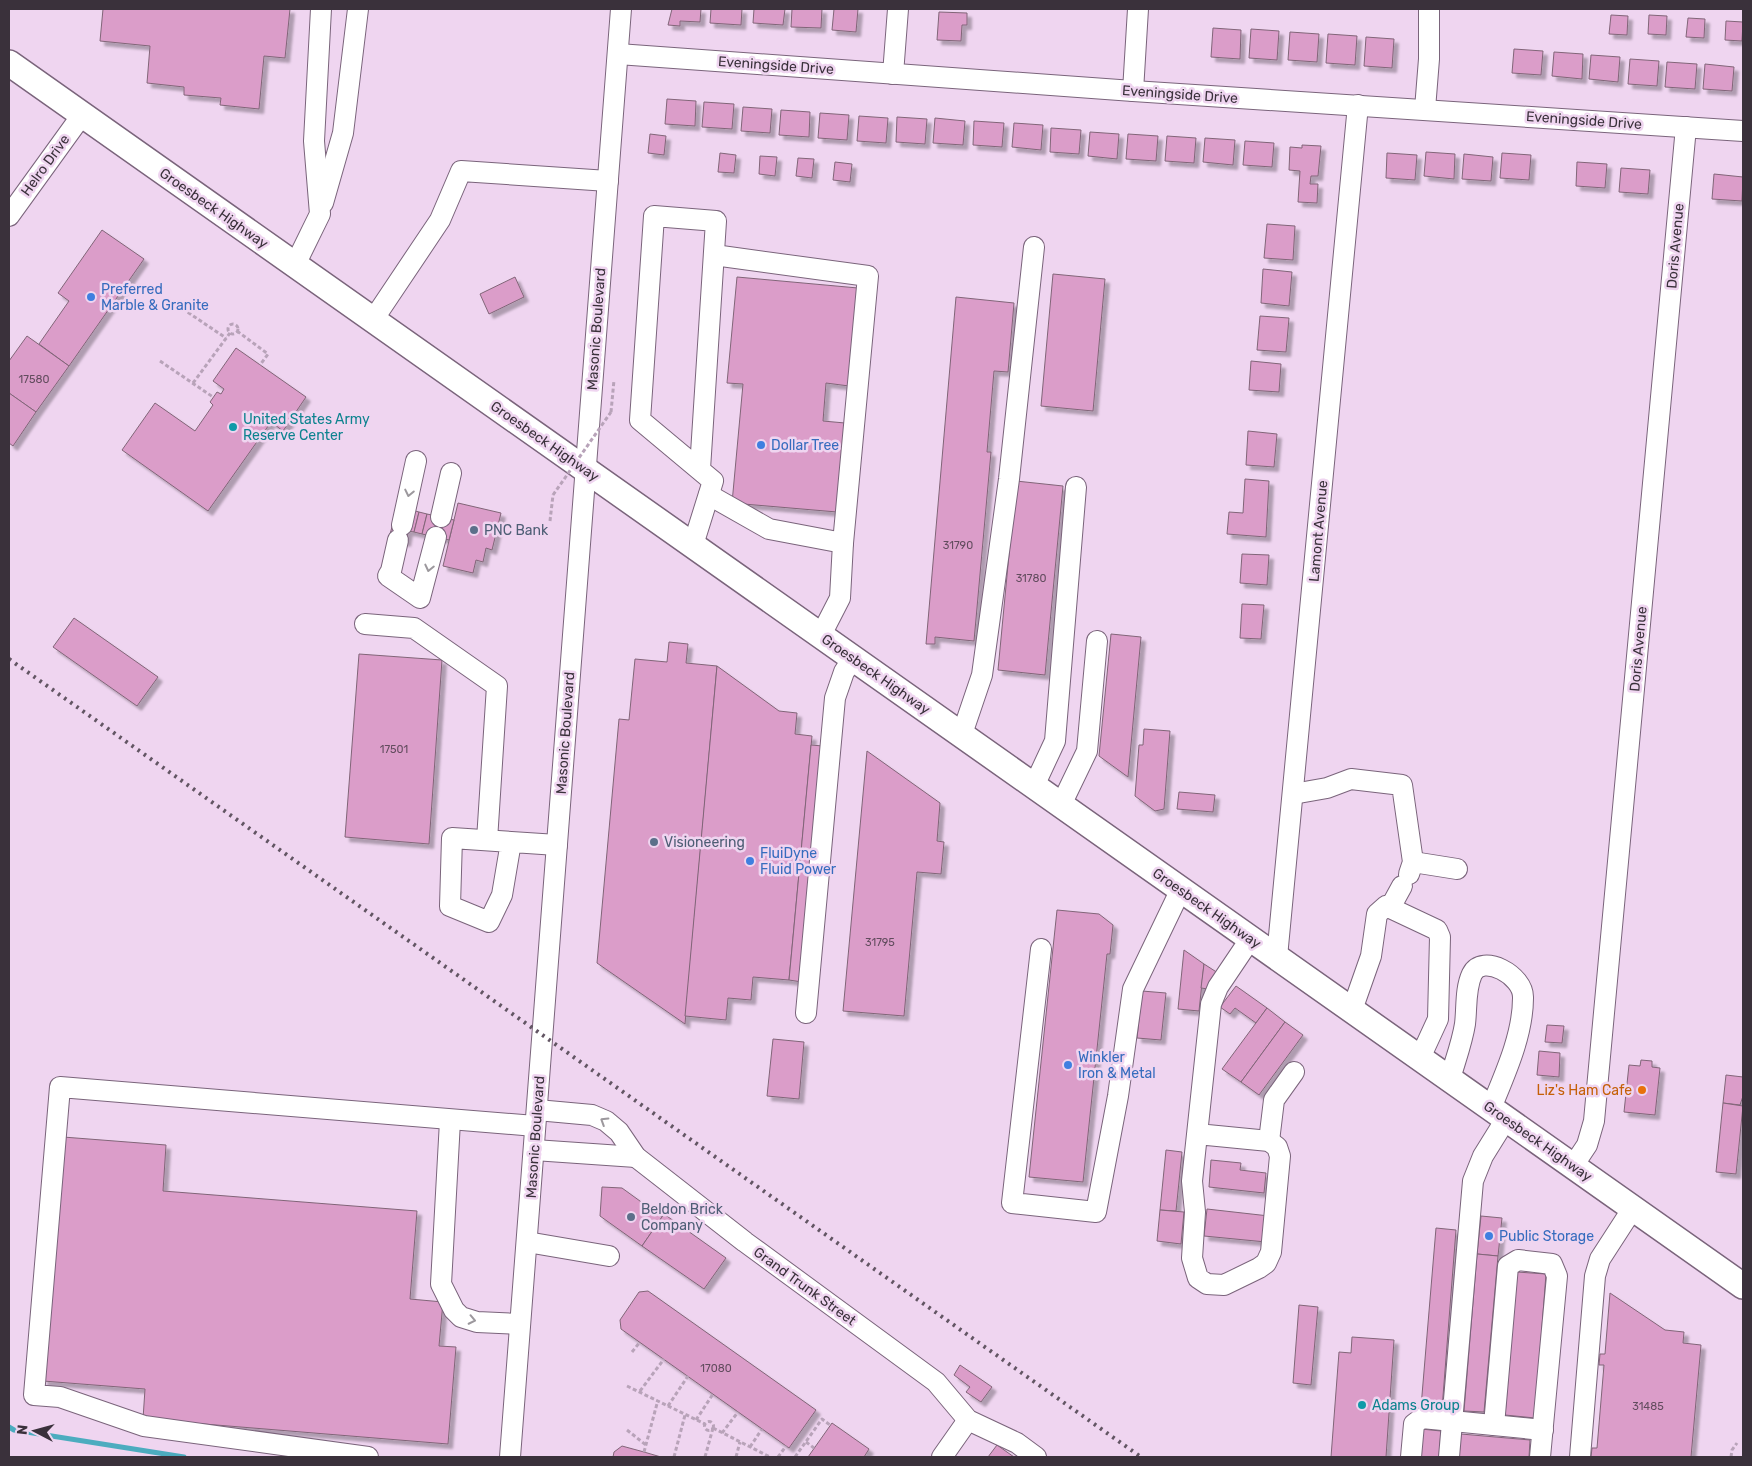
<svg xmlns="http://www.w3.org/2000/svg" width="1752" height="1466" font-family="Rubik,sans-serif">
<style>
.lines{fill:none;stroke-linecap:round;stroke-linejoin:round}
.stream{stroke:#4cacbf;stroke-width:5}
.building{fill:#db9dc9;stroke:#816578;filter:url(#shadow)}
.minor-casing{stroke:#7a647b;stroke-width:22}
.major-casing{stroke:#7a647b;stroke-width:28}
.path{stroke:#b8a3b9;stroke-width:3;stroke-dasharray:4 2.5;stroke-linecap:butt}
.minor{stroke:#fff;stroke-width:20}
.major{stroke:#fff;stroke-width:25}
.rail{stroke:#625563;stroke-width:4;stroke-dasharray:2.5 5;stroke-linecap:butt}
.path-bridge{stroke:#b8a3b9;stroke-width:3;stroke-dasharray:4 2.5;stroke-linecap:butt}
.oneway{stroke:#9c989d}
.shop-dot{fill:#3f7fe0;stroke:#efd5f0;stroke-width:2}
.culture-dot{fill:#0f9aa8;stroke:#efd5f0;stroke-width:2}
.service-dot{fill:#5c6f8a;stroke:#efd5f0;stroke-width:2}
.food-dot{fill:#e8710a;stroke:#efd5f0;stroke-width:2}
.labels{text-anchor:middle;stroke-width:5;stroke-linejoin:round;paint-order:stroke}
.number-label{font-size:11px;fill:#624c5e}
.street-label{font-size:14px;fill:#3a313b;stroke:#efd5f0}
.shop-label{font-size:14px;fill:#366cbe;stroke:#efd5f0;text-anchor:start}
.culture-label{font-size:14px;fill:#0d838f;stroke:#efd5f0;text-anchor:start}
.service-label{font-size:14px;fill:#4e5e75;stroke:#efd5f0;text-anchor:start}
.food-label{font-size:14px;fill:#c56008;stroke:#efd5f0;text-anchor:end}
</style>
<defs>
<filter id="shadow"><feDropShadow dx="4.5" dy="4.5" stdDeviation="1" flood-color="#0004"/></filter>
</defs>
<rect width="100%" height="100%" fill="#efd5f0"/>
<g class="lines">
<polyline class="stream" points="9,1427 14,1430 184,1457"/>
</g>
<g class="building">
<polygon points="103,9 290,9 285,58 264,56 259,109 220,105 221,98 184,95 184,87 147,83 150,46 100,41"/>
<polygon points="672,9 701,9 700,22 680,21 680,26 668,25"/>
<polygon points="711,9 742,9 741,25 710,23"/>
<polygon points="754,9 785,9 783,25 753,23"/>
<polygon points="792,9 822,9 821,28 791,27"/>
<polygon points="834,9 858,9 856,32 832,30"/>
<polygon points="939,12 967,13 967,25 962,25 961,41 937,40"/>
<polygon points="1611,15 1628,16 1627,35 1609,34"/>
<polygon points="1649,15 1667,16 1666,35 1648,34"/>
<polygon points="1688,18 1705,19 1704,38 1686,37"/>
<polygon points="1726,21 1743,22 1742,41 1725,40"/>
<polygon points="1213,28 1241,30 1240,59 1211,57"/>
<polygon points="1251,29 1279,31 1277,60 1249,58"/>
<polygon points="1290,32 1319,34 1317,62 1288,60"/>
<polygon points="1328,34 1357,36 1355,65 1326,63"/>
<polygon points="1366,37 1394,39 1392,68 1364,66"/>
<polygon points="1514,49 1543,51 1541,75 1512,73"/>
<polygon points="1554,52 1583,54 1582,79 1552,76"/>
<polygon points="1591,55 1620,57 1618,82 1589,79"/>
<polygon points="1630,59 1659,61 1657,86 1628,84"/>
<polygon points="1667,62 1697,64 1695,89 1665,87"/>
<polygon points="1705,64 1734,67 1732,91 1703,89"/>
<polygon points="667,99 696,101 695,126 665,124"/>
<polygon points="704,102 734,104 732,129 702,127"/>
<polygon points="743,107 772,109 770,133 741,131"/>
<polygon points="781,110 810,112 809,137 779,135"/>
<polygon points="820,113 849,115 847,140 818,138"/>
<polygon points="859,116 888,118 886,143 857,141"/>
<polygon points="897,117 927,119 925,144 896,142"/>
<polygon points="935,118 965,121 963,145 933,143"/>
<polygon points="974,121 1004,123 1002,147 973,145"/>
<polygon points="1014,123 1043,125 1041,150 1012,147"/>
<polygon points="1051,128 1081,130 1079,154 1050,152"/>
<polygon points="1090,132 1119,134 1117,159 1088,156"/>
<polygon points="650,134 666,136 664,155 648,153"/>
<polygon points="1128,134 1158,136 1156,161 1126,159"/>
<polygon points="1167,136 1196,138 1194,163 1165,161"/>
<polygon points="1205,138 1235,140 1233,165 1203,162"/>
<polygon points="1245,141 1274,143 1272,167 1243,165"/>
<polygon points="1302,145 1321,146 1318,176 1311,176 1310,184 1318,184 1317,203 1298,202 1300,171 1289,170 1290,147 1302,148"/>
<polygon points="1426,152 1455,154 1454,179 1424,176"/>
<polygon points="720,153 736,155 734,173 718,172"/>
<polygon points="1387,153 1417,155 1415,180 1386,178"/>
<polygon points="1502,153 1531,155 1529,180 1500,178"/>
<polygon points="1464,154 1493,157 1491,181 1462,179"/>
<polygon points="760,156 777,157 775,176 759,174"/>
<polygon points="798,158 814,159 812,178 796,176"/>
<polygon points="835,162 852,164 850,182 833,180"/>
<polygon points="1577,162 1607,164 1605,188 1576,186"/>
<polygon points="1621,168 1650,170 1648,194 1619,192"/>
<polygon points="1714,174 1743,177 1742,201 1712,199"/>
<polygon points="1267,224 1295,226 1293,260 1264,258"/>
<polygon points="102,230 144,259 69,366 39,344 69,301 58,293"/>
<polygon points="1263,269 1292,272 1289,306 1261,303"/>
<polygon points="1053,274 1105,279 1093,411 1041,406"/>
<polygon points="515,277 524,297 489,314 480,294"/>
<polygon points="737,277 858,288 849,386 826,383 823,421 845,423 837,512 732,503 743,384 727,383"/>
<polygon points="956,297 1014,303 1008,372 994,371 987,452 991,452 974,641 935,637 935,644 926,644"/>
<polygon points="1260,316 1289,318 1286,352 1257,350"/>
<polygon points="27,336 69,366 36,412 9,393 9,361"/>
<polygon points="236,348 306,397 283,431 271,422 208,511 122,450 155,403 195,431 213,405 210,402 217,392 221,394 224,389 213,381"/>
<polygon points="1251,361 1281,364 1279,392 1249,390"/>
<polygon points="9,393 36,412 13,446 9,443"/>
<polygon points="1248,431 1277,434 1274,467 1246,465"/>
<polygon points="1245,479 1269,481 1266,537 1227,534 1229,512 1243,513"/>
<polygon points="1016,481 1063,486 1045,675 998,670"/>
<polygon points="458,503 501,513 492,550 486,548 483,562 476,560 473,573 443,566"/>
<polygon points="408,509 419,512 414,532 408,531 406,542 389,538 393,523"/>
<polygon points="419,512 427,514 422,534 414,532"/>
<polygon points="427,514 454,520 449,540 422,534"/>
<polygon points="1242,554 1269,555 1267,585 1240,583"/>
<polygon points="1242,604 1264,605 1261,639 1240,638"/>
<polygon points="74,618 158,677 137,706 53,647"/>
<polygon points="1111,634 1141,637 1128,777 1099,756"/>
<polygon points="669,642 688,644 686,663 717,666 685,1024 597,963 619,719 629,720 635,659 667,662"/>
<polygon points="359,654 442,660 429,844 345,837"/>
<polygon points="717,666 779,711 797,713 795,734 812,736 789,980 753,977 751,1000 728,998 726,1020 685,1016"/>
<polygon points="1144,729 1170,731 1164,809 1155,811 1135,796 1139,745 1143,745"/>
<polygon points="811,745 823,746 802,982 789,980"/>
<polygon points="867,751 940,803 937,841 944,842 941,874 917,872 904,1016 843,1011"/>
<polygon points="1179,792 1215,795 1213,812 1177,809"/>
<polygon points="1057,910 1099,914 1113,925 1110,954 1107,954 1083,1182 1029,1177"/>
<polygon points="1184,950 1204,964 1199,1011 1178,1009"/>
<polygon points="1204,964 1218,973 1208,989 1201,988"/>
<polygon points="1236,986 1267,1008 1256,1023 1235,1008 1230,1014 1220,1007"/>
<polygon points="1142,991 1166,993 1161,1040 1137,1038"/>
<polygon points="1267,1008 1285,1022 1241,1082 1222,1069"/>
<polygon points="1285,1022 1303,1035 1259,1095 1241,1082"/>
<polygon points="1547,1025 1564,1026 1562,1043 1545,1042"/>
<polygon points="773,1039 804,1042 799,1099 767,1096"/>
<polygon points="1539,1051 1560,1053 1559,1077 1537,1075"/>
<polygon points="1641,1060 1652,1061 1652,1067 1660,1068 1655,1115 1624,1112 1629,1065 1640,1066"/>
<polygon points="1726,1075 1743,1077 1743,1096 1740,1105 1723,1103"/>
<polygon points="1723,1103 1743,1106 1736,1174 1716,1172"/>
<polygon points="63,1137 166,1145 163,1191 417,1211 410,1299 443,1302 439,1346 456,1347 448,1444 143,1419 145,1389 43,1381"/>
<polygon points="1166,1150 1182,1152 1176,1211 1160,1210"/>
<polygon points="1211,1160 1241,1163 1240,1170 1266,1173 1264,1193 1209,1187"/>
<polygon points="602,1187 622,1188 662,1217 642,1246 600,1216"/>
<polygon points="1207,1209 1269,1216 1266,1242 1204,1236"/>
<polygon points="1160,1210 1184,1212 1181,1244 1157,1241"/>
<polygon points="664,1214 726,1258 704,1289 642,1246"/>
<polygon points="1481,1216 1502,1218 1498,1256 1477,1254"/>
<polygon points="1436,1228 1456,1230 1442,1409 1421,1407"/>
<polygon points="1477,1254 1498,1256 1484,1412 1464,1411"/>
<polygon points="1517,1272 1546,1274 1535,1418 1505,1415"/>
<polygon points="648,1291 816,1410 789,1448 621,1329 620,1320 639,1292"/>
<polygon points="1610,1293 1665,1330 1684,1332 1683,1343 1701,1345 1691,1457 1591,1457 1592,1448 1597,1448 1604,1365 1599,1365 1600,1354 1605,1354"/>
<polygon points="1299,1305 1318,1307 1311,1385 1293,1383"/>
<polygon points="1352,1337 1394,1340 1386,1457 1331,1457 1339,1352 1351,1353"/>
<polygon points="960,1365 992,1387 981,1402 966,1392 970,1387 954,1375"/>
<polygon points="832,1423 869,1449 864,1457 808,1457"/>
<polygon points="1421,1429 1441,1431 1439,1457 1418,1457"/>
<polygon points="1461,1434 1530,1440 1529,1457 1459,1457"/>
<polygon points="997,1445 1014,1457 988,1457"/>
<polygon points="622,1446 644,1452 661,1457 613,1457 614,1452"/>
</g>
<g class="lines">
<g class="minor-casing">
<g id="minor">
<polyline points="618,54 1133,91 1743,131"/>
<polyline points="893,74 898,9"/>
<polyline points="1133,91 1138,9"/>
<polyline points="1425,109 1429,59 1429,9"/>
<polyline points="323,203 343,133 358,9"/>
<polyline points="9,216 82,115"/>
<polyline points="714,255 868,276 843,543"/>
<polyline points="295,265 320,214 314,141 321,9"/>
<polyline points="373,320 440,220 461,171 608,181"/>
<polyline points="709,495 769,529 843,543 840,598 821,635"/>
<polyline points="441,517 451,473"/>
<polyline points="402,525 416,461"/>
<polyline points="398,540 391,571 388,576 420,598 436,537"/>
<polyline points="693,545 713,481 640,420 654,216 716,221 700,469"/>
<polyline points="365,624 414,628 497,686 487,840"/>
<polyline points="962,734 982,675 1009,479 1034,247"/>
<polyline points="1034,786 1055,741 1076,487"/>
<polyline points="1293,794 1327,788 1351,779 1402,785 1413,862 1409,874"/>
<polyline points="1061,805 1087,751 1097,641"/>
<polyline points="511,842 502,895 489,922 450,906 452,838 557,845"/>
<polyline points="1413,862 1457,869"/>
<polyline points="1390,908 1402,886"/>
<polyline points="1041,949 1012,1203 1096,1212 1118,1096 1133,989 1181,889"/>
<polyline points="1277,957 1358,105"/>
<polyline points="1352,1010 1371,956 1377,914 1386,906 1437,930 1440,937 1438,1019 1420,1058"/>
<polyline points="806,1013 835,698 844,672 853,658"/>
<path d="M1450 1079C1455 1061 1462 1043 1465 1024 1467 1008 1465 989 1472 974 1482 953 1524 975 1523 998 1523 1035 1505 1074 1491 1108"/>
<polyline points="537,1110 592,1115 606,1121 619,1132 636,1157 663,1178 745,1242 936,1382 968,1420 1017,1443 1036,1457"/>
<polyline points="450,1121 441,1284 454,1310 461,1317 477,1322 520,1324"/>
<polyline points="1197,1134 1269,1141 1277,1147 1280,1156 1271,1252 1266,1263 1259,1268 1224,1285 1207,1284 1198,1278 1192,1258 1195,1212 1192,1181 1211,1004 1218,987 1251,938"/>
<polyline points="1269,1141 1274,1100 1294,1072"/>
<polyline points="534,1150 636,1157"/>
<polyline points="1573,1166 1587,1145 1594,1121 1686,127"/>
<polyline points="527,1242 609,1256"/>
<polyline points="1494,1425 1508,1266 1518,1260 1552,1264 1557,1276 1540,1457"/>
<polyline points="368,1457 144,1426 60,1397 34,1395 60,1087 535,1126"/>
<polyline points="510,1457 621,9"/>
<polyline points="942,1457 968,1420"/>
<polyline points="1411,1457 1414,1424 1422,1418 1543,1430"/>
<polyline points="1449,1457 1473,1181 1483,1156 1506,1119"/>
<polyline points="1580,1457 1595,1276 1600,1259 1633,1208"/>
</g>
</g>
<g class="major-casing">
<polyline id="major" points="9,63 1743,1286"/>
</g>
<g class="path">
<polyline points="177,305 226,338"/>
<circle cx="233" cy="329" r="5"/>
<polyline points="237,331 268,354 260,365"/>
<polyline points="160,361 213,397"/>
<polyline points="193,383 230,333"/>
<polyline points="611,412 614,380"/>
<polyline points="550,521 553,495"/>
<polyline points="632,1352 640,1342"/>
<polyline points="627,1386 705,1424"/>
<polyline points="640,1391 664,1359"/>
<polyline points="668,1406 688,1376"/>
<polyline points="696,1420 713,1394"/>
<circle cx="709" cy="1426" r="4.5"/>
<polyline points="713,1428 770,1457"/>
<polyline points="627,1430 646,1445"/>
<polyline points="722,1433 738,1412"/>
<polyline points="806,1442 814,1448"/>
<polyline points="750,1447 762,1429"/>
<polyline points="644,1452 658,1400"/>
<polyline points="674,1457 685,1415"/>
<polyline points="705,1457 713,1428"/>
<polyline points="736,1457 740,1442"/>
<polyline points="778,1457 786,1446"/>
<polyline points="795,1457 822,1419 830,1425"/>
<polyline points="1731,1457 1732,1450 1737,1443"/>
</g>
<use href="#minor" class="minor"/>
<use href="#major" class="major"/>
<polyline class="rail" points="9,659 1141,1457"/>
<polyline class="path-bridge" points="553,495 611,412"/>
</g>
<defs><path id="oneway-chevron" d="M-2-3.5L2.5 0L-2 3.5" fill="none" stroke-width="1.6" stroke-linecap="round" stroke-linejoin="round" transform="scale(1.25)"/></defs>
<g class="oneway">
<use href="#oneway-chevron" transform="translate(409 493) rotate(102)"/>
<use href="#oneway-chevron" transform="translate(429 568) rotate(103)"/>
<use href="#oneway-chevron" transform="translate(604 1121) rotate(-148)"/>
<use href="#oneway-chevron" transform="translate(472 1320) rotate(12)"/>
</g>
<g class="shop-dot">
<circle cx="91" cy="297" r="5"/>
<circle cx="761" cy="445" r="5"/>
<circle cx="750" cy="861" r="5"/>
<circle cx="1068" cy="1065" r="5"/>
<circle cx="1489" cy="1236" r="5"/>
</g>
<g class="culture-dot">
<circle cx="233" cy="427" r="5"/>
<circle cx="1362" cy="1405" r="5"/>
</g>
<g class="service-dot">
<circle cx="474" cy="530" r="5"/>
<circle cx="654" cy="842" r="5"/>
<circle cx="631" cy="1217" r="5"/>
</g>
<circle class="food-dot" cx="1642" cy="1090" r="5"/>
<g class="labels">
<g class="number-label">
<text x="34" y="383">17580</text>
<text x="958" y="549">31790</text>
<text x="1031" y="582">31780</text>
<text x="394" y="753">17501</text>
<text x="880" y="946">31795</text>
<text x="716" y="1372">17080</text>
<text x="1648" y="1410">31485</text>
</g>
<g class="street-label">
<text transform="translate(776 65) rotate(4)" y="5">Eveningside Drive</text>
<text transform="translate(1180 94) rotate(4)" y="5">Eveningside Drive</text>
<text transform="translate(1584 120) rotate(4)" y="5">Eveningside Drive</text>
<text transform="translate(45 165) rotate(-54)" y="5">Helro Drive</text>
<text transform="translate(214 208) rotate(35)" y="5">Groesbeck Highway</text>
<text transform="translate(1675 246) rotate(-85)" y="5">Doris Avenue</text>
<text transform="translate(596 329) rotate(-86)" y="5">Masonic Boulevard</text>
<text transform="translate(545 441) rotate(35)" y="5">Groesbeck Highway</text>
<text transform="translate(1318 531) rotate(-85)" y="5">Lamont Avenue</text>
<text transform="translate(1638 649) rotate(-85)" y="5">Doris Avenue</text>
<text transform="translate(876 674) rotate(35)" y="5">Groesbeck Highway</text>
<text transform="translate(565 733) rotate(-86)" y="5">Masonic Boulevard</text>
<text transform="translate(1207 908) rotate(35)" y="5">Groesbeck Highway</text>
<text transform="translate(535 1137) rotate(-86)" y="5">Masonic Boulevard</text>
<text transform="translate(1538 1141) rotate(35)" y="5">Groesbeck Highway</text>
<text transform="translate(805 1286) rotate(36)" y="5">Grand Trunk Street</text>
</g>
<g class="shop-label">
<text x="101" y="294">Preferred<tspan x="101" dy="16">Marble &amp; Granite</tspan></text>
<text x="771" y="450">Dollar Tree</text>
<text x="760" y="858">FluiDyne<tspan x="760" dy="16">Fluid Power</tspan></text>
<text x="1078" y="1062">Winkler<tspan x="1078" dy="16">Iron &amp; Metal</tspan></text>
<text x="1499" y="1241">Public Storage</text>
</g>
<g class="culture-label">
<text x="243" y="424">United States Army<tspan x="243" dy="16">Reserve Center</tspan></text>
<text x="1372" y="1410">Adams Group</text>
</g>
<g class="service-label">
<text x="484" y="535">PNC Bank</text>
<text x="664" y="847">Visioneering</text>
<text x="641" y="1214">Beldon Brick<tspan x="641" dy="16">Company</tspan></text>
</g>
<g class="food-label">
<text x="1632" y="1095">Liz's Ham Cafe</text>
</g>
</g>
<rect width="1752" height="1466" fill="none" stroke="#3a313b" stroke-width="20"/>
<g transform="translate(35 1431) rotate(276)" stroke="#efd5f0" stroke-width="4" paint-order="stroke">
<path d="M0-4L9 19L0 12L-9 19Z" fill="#3a313b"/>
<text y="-8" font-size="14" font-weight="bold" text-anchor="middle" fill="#3a313b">N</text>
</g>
</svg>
